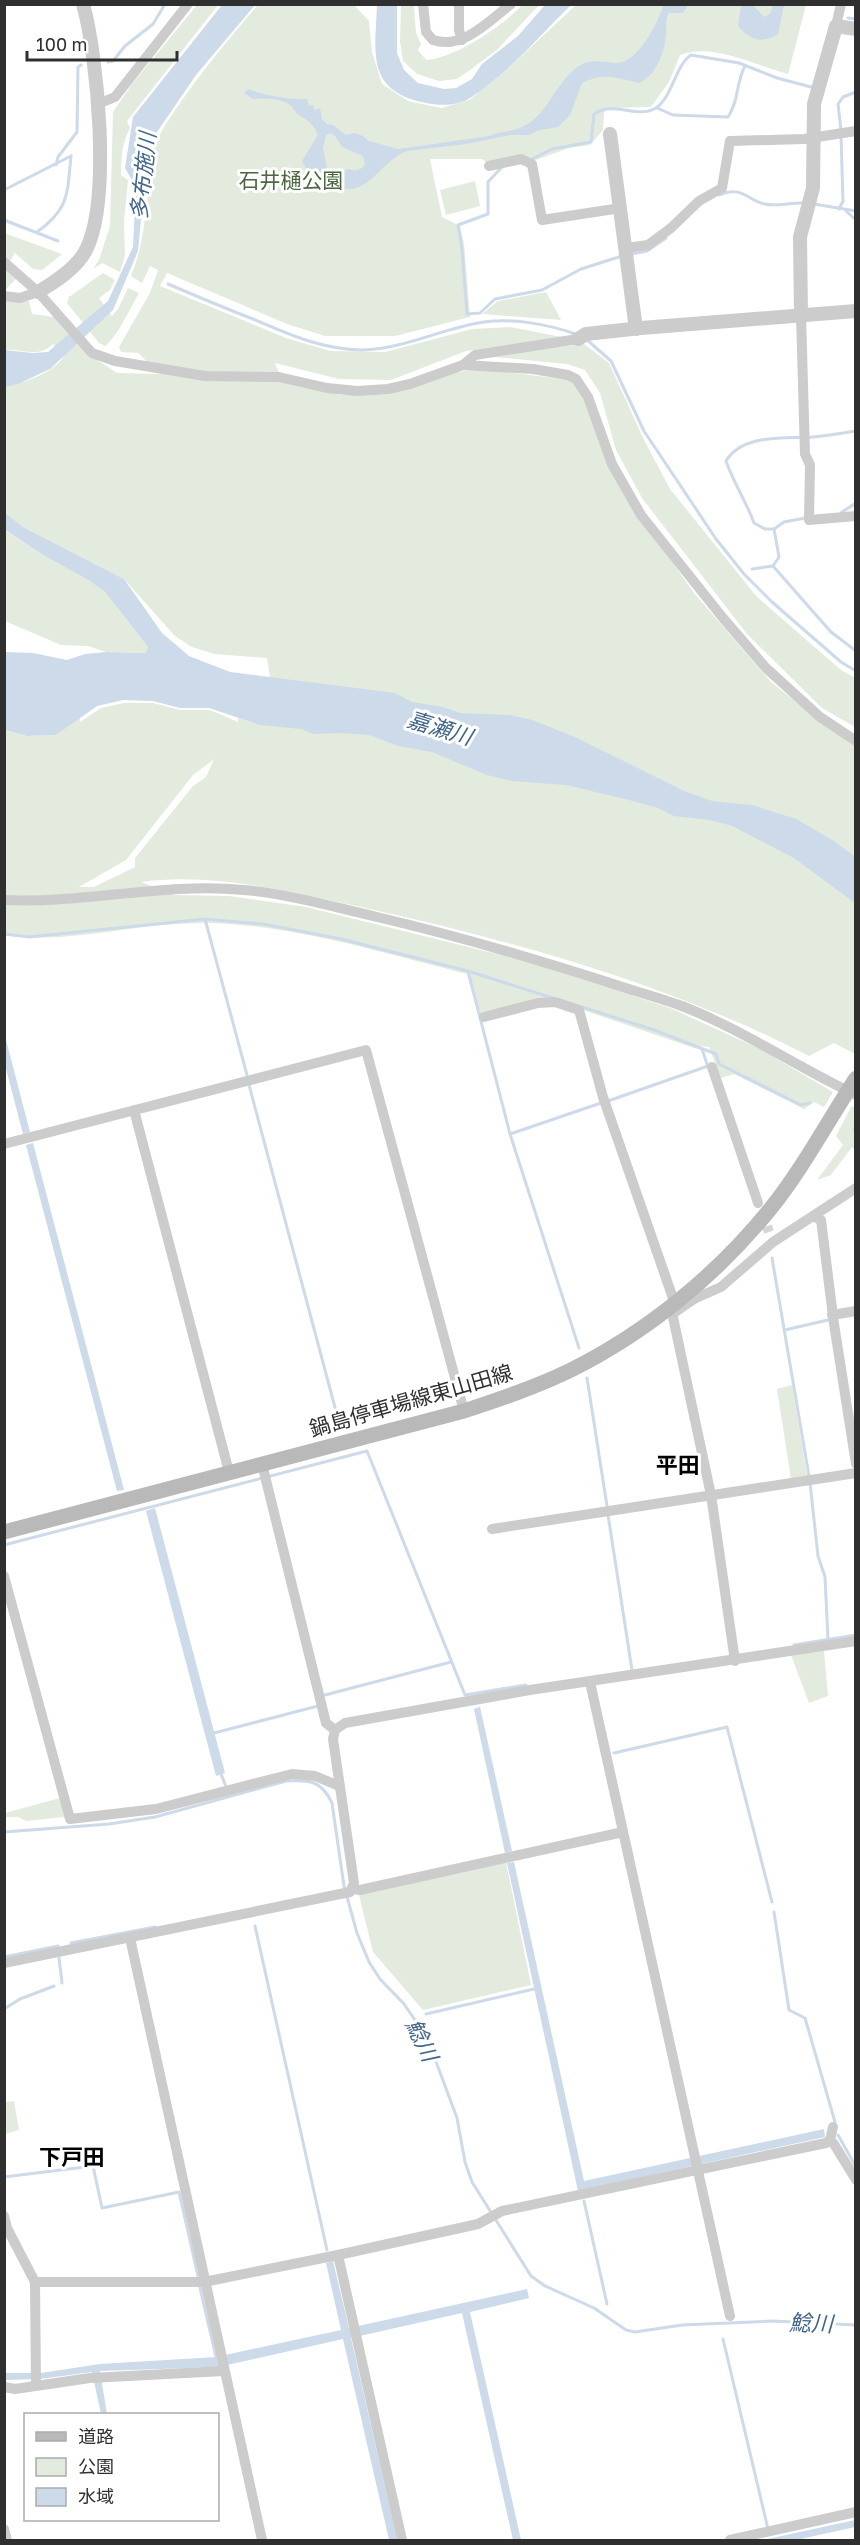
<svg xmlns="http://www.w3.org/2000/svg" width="860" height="2545" font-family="'Golos Text','Noto Sans JP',sans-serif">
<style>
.green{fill:#e3ebde;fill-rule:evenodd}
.water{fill:#ccdae9;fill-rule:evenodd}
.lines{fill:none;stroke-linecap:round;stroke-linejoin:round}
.stream{stroke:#ccdae9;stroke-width:3}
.minor-tunnel{stroke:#d5d5d5;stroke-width:10;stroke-dasharray:10 5;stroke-linecap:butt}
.minor{stroke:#ccc;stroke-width:10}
.tertiary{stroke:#ccc;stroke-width:14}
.secondary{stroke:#b9b9b9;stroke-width:15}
.labels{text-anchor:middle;stroke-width:6;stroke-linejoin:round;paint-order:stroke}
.park-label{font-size:21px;fill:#4d6740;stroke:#fff}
.street-label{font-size:21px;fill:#2f2f2f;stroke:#fff}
.water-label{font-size:22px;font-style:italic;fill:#43668a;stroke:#fff}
.neighbourhood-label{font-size:22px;font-weight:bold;fill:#000;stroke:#fff}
</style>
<rect width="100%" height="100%" fill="#fff"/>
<g class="green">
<path d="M197 5H218L127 121 130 128C122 143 121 157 121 175L128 180 124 222 125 255 120 272 102 263 93 269 99 260 110 226 113 112 132 84Z"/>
<path d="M258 5H354L369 21 372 52 382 84 408 101 441 108 469 100 500 76 576 5H806L788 74C756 66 713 42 680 55L669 82 651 107 607 108 604 113 603 130 590 145 569 148 533 161 489 164 482 159H430L442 217 460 226 464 244 470 317 395 336H325L287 324 167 273 160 286 286 338 330 351 385 352 472 329 510 327 567 338 466 351 391 380 339 379 275 363 282 381 341 395 376 394 449 373 482 369 571 380 582 391 628 499 694 593 771 682 832 731 855 746V1054L834 1043 809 1056C669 984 515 941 361 907 292 892 213 872 141 882L175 895 229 896 306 907 533 963 670 1008 760 1049 833 1092 824 1107 814 1102 804 1109 734 1074 721 1078 709 1047 700 1046 697 1049 548 998 478 1014 467 974C382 953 291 924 204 923 137 922 71 945 5 935L4 730 27 736 56 735 80 717V722L101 708 124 703H153L180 710H210L238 722V718L260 725 270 678 267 658 214 654 192 647 175 636 124 579 23 527 4 513 5 387C25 382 49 375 63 358L53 344C37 359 23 348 5 350V301H29L32 314 54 317 88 354 117 373 160 374 138 353 121 352 119 347 150 293 158 270 150 266 142 283 131 276C148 236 145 192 154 150 158 134 169 119 178 106 203 70 230 37 258 5ZM214 759 206 777 193 786 135 858V867L94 887H79L126 860 193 775Z"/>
<path d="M401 5H414L416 33 421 44 418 50 426 60C455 58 503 26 522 5H539L498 49 470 70 457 79 439 81 417 74 403 61 400 41Z"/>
<polygon points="475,181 480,206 446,215 440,190"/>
<polygon points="4,233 62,254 42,270 33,269 15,253 6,267 17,278 5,290"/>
<polygon points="103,273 115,280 110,290 99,298 112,316 118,309 128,288 139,293 118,331 106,346 99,343 67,303 69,297"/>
<polygon points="546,292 561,320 482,314 498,301"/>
<polygon points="584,344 609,363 643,438 670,489 757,597 841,670 855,678 855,727 822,708 747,634 642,498 616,450 600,393 585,370 567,364 484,356"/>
<polygon points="4,530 43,555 88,580 105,592 148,647 147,653 106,652 88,646 61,645 5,621"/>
<polygon points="855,1106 855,1150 852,1147 831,1175 817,1180 843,1145 836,1136 851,1107"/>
<polygon points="792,1385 807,1476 791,1479 777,1389"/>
<polygon points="824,1651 828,1696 809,1703 791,1655"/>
<polygon points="60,1798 65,1817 26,1821 18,1817 5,1817 5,1813"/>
<polygon points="506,1862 531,1985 423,2010 373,1952 359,1895"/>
<polygon points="14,2101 19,2130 5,2134 5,2102"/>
</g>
<g class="water">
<path d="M664 4 688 5 683 13H668C665 22 667 27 666 36 664 53 656 76 639 83 615 78 605 72 582 83L570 115 558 127 540 130 529 135H510L466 144 407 151C380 161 368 199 335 187 327 184 323 185 318 179L311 178 302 161 318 135C314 124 308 121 299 115 295 113 294 108 290 105 281 98 264 98 253 99L244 93 249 89C261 95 294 101 307 99L309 106 313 105 315 110 320 108 322 119 327 124 333 125 346 135 355 133 363 136 369 141 398 149 489 136C500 131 514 132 524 126 548 114 555 84 576 68 590 58 601 62 616 63 638 64 658 22 664 4ZM331 133 335 136 342 147 363 156 365 165C360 171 355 171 347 169L339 177 328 174 323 148 326 135Z"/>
<path d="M747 4 754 6 764 17 770 14 773 5H784L778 34C762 45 749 39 738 26L741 6Z"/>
<polygon points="222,5 255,5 196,75 153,138 147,187 143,199 138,251 113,310 50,369 18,384 5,387 4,350 33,353 48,352 108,301 133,247 136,187 125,168 133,117"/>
<path d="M377 5H397V53L404 70 418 83 444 89 456 88 472 79 482 64 518 36 545 5H571C539 36 508 74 470 98 457 106 440 106 426 103 366 91 375 54 377 5Z"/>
<polygon points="5,513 23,527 124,579 162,633 189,656 230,672 395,693 412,702 443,707 460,713 510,715 532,720 575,737 684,791 712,801 752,805 796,819 834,841 855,857 855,903 794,858 732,826 710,820 674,816 658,808 625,799 566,785 512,781 487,775 432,752 398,746 369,735 341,733 314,734 301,729 260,725 209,708 180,708 153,701 123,700 97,706 56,735 27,736 5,730 5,652 33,653 67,660 85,654 106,652 146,653 148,647 105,592 88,580 43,555 5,530"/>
<polygon points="5,1036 30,1132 23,1134 5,1065"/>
<polygon points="33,1143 124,1490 117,1491 26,1145"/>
<polygon points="155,1508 225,1773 216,1776 146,1511"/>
<polygon points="480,1707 512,1851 505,1853 474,1709"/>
<polygon points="514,1862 584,2181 824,2129 825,2137 578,2191 507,1863"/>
<polygon points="333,2261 349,2328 527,2289 529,2298 470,2312 521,2540 513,2540 462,2313 351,2338 397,2540 389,2540 343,2339 218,2367 100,2371 107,2414 101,2414 92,2372 40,2379 5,2380 4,2373 41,2373 100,2364 216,2357 341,2330 326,2263"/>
<polygon points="855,2520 855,2527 796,2540 763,2540"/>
</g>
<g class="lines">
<g class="stream">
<polyline points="848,18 856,19"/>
<polyline points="108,62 113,61 125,46 153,24 165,4"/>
<path d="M657 108 673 115 728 117C739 101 736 82 745 66"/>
<polyline points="841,130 838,104 843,97 856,92"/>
<path d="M530 160 552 149 591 142 594 114C598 112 602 109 607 109 621 107 641 116 654 109 672 100 675 65 691 55L739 63 777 78 811 87"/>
<polyline points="56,165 58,157 77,132 78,67 81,65"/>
<polyline points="501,168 488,182 488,214 458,225 462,249 467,314 480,313 495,299 542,290 581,269 622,256"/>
<polyline points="4,190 71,156"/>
<path d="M719 195C744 185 747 201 765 204 777 207 792 202 805 203"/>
<polyline points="814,204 856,211"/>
<polyline points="839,209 843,201 841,136"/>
<polyline points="846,211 856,220"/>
<polyline points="4,220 58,241"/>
<path d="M37 232C70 208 67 194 71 156"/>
<polyline points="631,254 647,251 666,238"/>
<path d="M168 284C196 296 224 308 253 319 288 334 323 350 362 350 403 349 439 330 478 323 509 317 549 324 578 335"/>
<polyline points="586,339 611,361 644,431 716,539 744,574 772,602 841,662 856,671"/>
<polyline points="842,512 856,503"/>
<path d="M774 529H765L754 523C746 501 734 484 726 461 743 433 785 439 813 437 827 436 841 433 856 431"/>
<polyline points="773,566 831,632 856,651"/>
<polyline points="752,569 773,566 779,557 774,529 784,522 805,518"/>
<polyline points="205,919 247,1075"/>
<polyline points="4,934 29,937 205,919 263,924 341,939 468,971 553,998"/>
<polyline points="468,971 510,1134 579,1348"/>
<polyline points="582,1007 654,1030 716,1054 719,1064 801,1105 810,1103"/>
<polyline points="702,1049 708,1067"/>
<polyline points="249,1085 341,1430"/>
<polyline points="608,1101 708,1066"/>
<polyline points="854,1130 856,1131"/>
<polyline points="510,1134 601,1103"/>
<polyline points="772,1258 809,1476"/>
<polyline points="785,1330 828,1320"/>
<polyline points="587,1378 607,1506"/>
<polyline points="810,1483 818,1556 825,1577 828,1640"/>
<polyline points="608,1515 632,1670"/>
<polyline points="4,1545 367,1451 465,1695 526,1685"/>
<polyline points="794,1645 856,1635"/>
<polyline points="325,1695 451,1662"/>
<polyline points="214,1733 318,1706"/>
<polyline points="614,1753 727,1727 772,1902"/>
<polyline points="221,1774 227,1789"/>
<path d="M4 1832 109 1824 155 1817 286 1781C310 1780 321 1780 332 1803L344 1886 357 1933 369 1962 380 1979 404 2004 415 2020 435 2059 457 2118 465 2162 472 2182 531 2276 545 2286 594 2308 626 2330 635 2332 682 2325 773 2321 856 2325"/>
<polyline points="774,1912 789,2010 805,2018 835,2122"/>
<polyline points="255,1926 327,2250"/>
<polyline points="71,1943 155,1927"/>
<polyline points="4,1957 58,1946"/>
<polyline points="59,1958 62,1983"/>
<polyline points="4,2009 20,1999 54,1986"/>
<polyline points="426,2014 534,1989"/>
<polyline points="838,2135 856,2167"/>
<polyline points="4,2177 93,2166 102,2208 179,2192 198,2276"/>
<polyline points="584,2201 607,2304"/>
<polyline points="200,2288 216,2357"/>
<polyline points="723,2339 768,2529"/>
</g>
<polyline class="minor-tunnel" points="762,1212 769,1232"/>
<g class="minor">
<path d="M423 4 426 32 433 40C463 50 489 21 511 4"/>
<polyline points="459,4 459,30 462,40"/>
<polyline points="836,26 841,4"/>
<polyline points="98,104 115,97 188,4"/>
<polyline points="489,166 521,159 532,164 542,220 621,208"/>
<polyline points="626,248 648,245 671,228 699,201 722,188 730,141 804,139 856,131"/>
<polyline points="4,262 38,292 92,353 115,361 205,376 279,377 327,388 357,391 388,389 410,384 463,365 533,369 568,375 576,379 588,397 612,464 641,515 723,618 766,668 820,717 856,741"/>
<polyline points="4,296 20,298 38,292"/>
<polyline points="801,315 805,454 810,465 809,520 856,516"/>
<polyline points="463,365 475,355 578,339"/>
<path d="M4 900C85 904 164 882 244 890 289 894 334 907 377 917 454 935 529 957 604 981 630 990 657 997 682 1006 743 1030 797 1067 856 1095"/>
<polyline points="484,1017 538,1003 555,1002 579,1010 603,1097 675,1304"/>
<polyline points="712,1067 758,1203"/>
<polyline points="134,1110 229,1472"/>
<polyline points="4,1144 366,1050 464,1411"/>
<polyline points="815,1217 821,1220 834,1324 856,1464"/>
<polyline points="671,1308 711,1495 735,1661"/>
<polyline points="672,1314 694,1299 721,1287 773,1242 856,1188"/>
<polyline points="832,1315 856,1311"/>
<polyline points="262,1464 326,1723 335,1730"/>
<polyline points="492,1529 856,1473"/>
<polyline points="4,1576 70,1819 156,1809 292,1774 315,1776 339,1786"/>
<polyline points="590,1682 730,2316"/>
<polyline points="353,1889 360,1890 623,1832"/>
<polyline points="130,1938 262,2540"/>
<polyline points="4,1963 350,1892 354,1883 333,1739 335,1730 345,1723 530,1690 856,1641"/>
<polyline points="830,2140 834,2144 856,2180"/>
<polyline points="4,2216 7,2228 35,2282 36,2385"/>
<polyline points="35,2282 204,2282 338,2255"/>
<polyline points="4,2387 15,2389 90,2378 224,2371"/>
<polyline points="4,2529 7,2540"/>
<polyline points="402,2540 338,2255 478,2224 502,2211 826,2143 830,2140 833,2127"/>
<polyline points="730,2540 856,2512"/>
</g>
<g class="tertiary">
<polyline points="610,134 636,329"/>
<path d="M38 292C55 282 77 268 86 250 111 201 98 58 83 4"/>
<polyline points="801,315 800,237 813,188 814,104 836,26 856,29"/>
<polyline points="578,339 586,334 641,328 856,311"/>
</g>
<path class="secondary" d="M4 1532 464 1411C500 1399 536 1387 571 1370 647 1332 717 1275 771 1208 803 1168 828 1121 856 1078"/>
</g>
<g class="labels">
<g class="park-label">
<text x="291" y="188">石井樋公園</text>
</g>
<g class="street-label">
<text transform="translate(411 1401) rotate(-16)" y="7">鍋島停車場線東山田線</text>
</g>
<g class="water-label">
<text transform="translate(143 176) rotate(-84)" y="8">多布施川</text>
<text transform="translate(440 728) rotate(17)" y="8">嘉瀬川</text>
<text transform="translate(422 2040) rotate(64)" y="8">鯰川</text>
<text transform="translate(811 2323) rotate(2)" y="8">鯰川</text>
</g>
<g class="neighbourhood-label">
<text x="678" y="1473">平田</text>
<text x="72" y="2165">下戸田</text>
</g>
</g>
<rect width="860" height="2545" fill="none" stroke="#2f2f2f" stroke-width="12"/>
<rect x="24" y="2413" width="195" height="108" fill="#ffffff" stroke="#acacac" stroke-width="1.5"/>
<rect x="36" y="2432" width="30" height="9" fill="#b9b9b9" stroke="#acacac" stroke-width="1.5"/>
<text x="78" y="2443" font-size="18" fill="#2f2f2f">道路</text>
<rect x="36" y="2458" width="30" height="18" fill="#e3ebde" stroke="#acacac" stroke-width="1.5"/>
<text x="78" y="2473" font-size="18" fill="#2f2f2f">公園</text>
<rect x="36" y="2488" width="30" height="18" fill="#ccdae9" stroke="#acacac" stroke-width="1.5"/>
<text x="78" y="2503" font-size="18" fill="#2f2f2f">水域</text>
<path d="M27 51v9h150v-9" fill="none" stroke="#2f2f2f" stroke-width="3"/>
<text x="36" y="51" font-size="18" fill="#2f2f2f" stroke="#ffffff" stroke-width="4.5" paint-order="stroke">100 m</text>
</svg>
